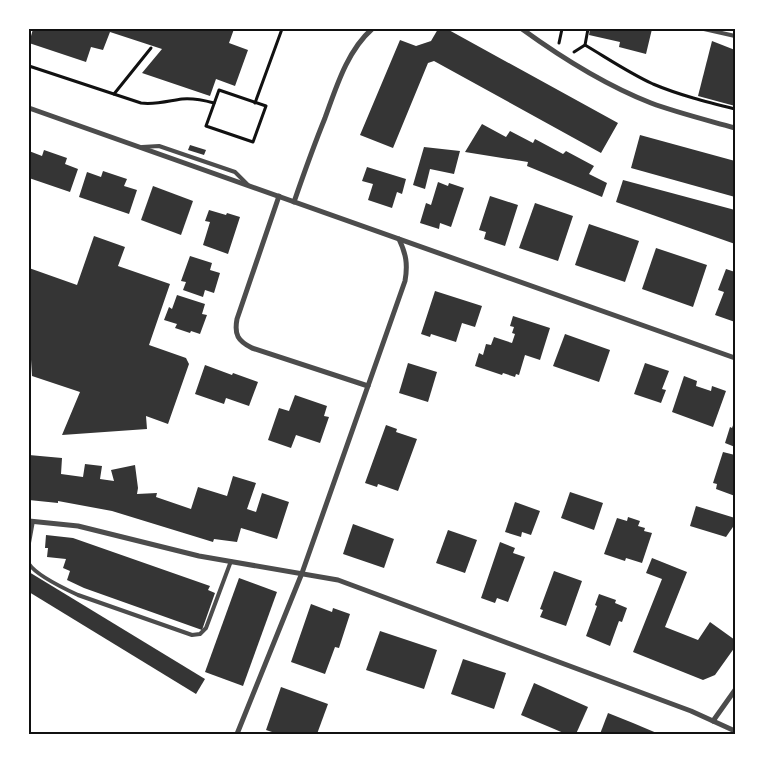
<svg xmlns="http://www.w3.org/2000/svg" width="764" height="763" font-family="Mulish,sans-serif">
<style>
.building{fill:#353535}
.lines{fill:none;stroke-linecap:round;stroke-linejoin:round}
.path{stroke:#111;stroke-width:3}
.service{stroke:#4c4c4c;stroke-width:4}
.minor{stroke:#4c4c4c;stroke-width:5}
.neatline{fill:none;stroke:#111;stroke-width:2}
</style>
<rect width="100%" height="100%" fill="#fff"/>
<g class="building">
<polygon points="33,29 234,29 229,43 248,50 235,86 216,79 210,96 142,73 162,49 110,32 103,50 91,47 86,62 29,43"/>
<polygon points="438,29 447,29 618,123 601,153 434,61 428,63 393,148 360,135 400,40 416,46 431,41"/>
<polygon points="590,29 652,29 646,54 619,47 620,42 589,35"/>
<polygon points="712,41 735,50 735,106 698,96"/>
<polygon points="482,124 506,137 510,131 533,143 535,139 563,154 566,151 594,166 589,174 607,183 602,197 527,166 528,162 465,152"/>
<polygon points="640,135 735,161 735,197 631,168"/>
<polygon points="190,145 206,150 204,155 188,150"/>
<polygon points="424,147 460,151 454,174 430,169 425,189 413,185"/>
<polygon points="44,150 67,158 65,164 78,169 70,192 29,178 29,151 42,156"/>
<polygon points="367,167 406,179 402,194 397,192 392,208 368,200 373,184 362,181"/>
<polygon points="103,171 127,179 124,186 137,190 129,214 79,197 87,172 101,177"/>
<polygon points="623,180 735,210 735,244 616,202"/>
<polygon points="438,182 448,186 449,183 464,188 451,227 440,223 439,229 420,223 426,203 431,205"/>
<polygon points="153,186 193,201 181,235 141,220"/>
<polygon points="490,196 518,205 505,246 484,239 486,232 479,230"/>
<polygon points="535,203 573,216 558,261 519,248"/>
<polygon points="209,210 226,215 227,213 240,217 228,254 203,245 210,222 205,221"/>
<polygon points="589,224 639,241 625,282 575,265"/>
<polygon points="94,236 125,247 118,266 170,284 149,345 186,358 189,364 168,424 146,416 147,429 62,435 80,392 32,376 29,327 29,268 77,285"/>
<polygon points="656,248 707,265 693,307 642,289"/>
<polygon points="190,256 212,263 210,270 220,273 214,293 205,290 203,297 183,290 186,282 181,281"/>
<polygon points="726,269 735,272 735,322 715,315 724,292 718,290"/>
<polygon points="435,291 482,306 475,327 462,323 456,342 431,334 430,337 421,334"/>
<polygon points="177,295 205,304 202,314 207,315 200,334 191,331 190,333 175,328 177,324 164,320 169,307 172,309"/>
<polygon points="513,316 550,328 540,360 525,355 519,375 516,374 515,377 503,373 502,375 475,366 479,353 483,355 486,344 491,345 494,337 512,343 515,334 512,333 514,327 510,326"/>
<polygon points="565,334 610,350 599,382 553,366"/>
<polygon points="408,363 437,372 428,402 399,393"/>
<polygon points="645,363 669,371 662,389 666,390 661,403 634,394"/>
<polygon points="205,365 232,375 233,373 258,382 249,406 226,398 224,404 195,394"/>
<polygon points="684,376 697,381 696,386 711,391 712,386 726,391 713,427 672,412"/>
<polygon points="295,395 327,406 324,416 329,417 320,443 296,435 291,448 268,440 279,408 289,411"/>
<polygon points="735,420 735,447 725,443 730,427 732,428"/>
<polygon points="386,425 397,429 396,432 417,439 398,491 378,484 377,487 365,483"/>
<polygon points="723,452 735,455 735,496 716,489 717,484 713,483"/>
<polygon points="29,455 62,458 61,474 83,477 85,464 102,466 100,479 114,481 111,470 135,465 138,488 137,494 157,493 156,497 191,509 198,487 227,496 233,476 256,483 247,509 256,512 262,493 289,502 277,539 241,528 237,542 214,539 213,542 112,511 58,501 58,503 29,500"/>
<polygon points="570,492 603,503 594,530 561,518"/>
<polygon points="515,502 540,511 531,535 522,532 521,537 505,532"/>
<polygon points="696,506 735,518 735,524 726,537 690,526"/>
<polygon points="628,517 640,521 638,526 645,528 644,531 652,533 642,563 626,558 625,561 604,554 617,518 627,521"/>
<polygon points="353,524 394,539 384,568 343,554"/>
<polygon points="448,530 477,540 465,573 436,563"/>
<polygon points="46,535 73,538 210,586 208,590 215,593 202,630 84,588 67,580 70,571 63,568 66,559 47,557 48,548 45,548"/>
<polygon points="500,542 515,548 513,553 525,557 508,602 497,598 495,603 481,598"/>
<polygon points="652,558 687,572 665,627 698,640 710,622 735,640 735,647 715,675 703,680 633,652 662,579 646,573"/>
<polygon points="554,571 582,581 566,626 540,617 543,610 540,609"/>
<polygon points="29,572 205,679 196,694 29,592"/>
<polygon points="239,578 277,592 243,686 205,672"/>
<polygon points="599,594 616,600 615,603 627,608 622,622 619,621 610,646 586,636 597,606 595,605"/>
<polygon points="311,604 332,612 333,608 350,614 339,648 335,647 325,674 291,662"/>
<polygon points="380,631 437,650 424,689 366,670"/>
<polygon points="463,659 506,673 494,709 451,694"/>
<polygon points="534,683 588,707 576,734 566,734 521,715"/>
<polygon points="281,687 328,704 317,734 278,734 266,730"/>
<polygon points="608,713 633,723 659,734 600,734"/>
</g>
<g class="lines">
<g class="path">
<polyline points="559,43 562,29"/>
<path d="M585 45C607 58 629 73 653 84 679 95 707 102 735 109"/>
<polyline points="574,52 585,45 588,29"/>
<path d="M29 66 141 103C155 105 168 101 182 99 193 98 203 100 214 103"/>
<polygon points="219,90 266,106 253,142 206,126"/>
<polyline points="114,94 151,48"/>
<polyline points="255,103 282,29"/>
</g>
<g class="service">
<polyline points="704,29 735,36"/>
<polyline points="142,147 159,146 235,172 248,185"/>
<polyline points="29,543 33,521"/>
<path d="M29 564C37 576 65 589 78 595L192 635 200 634 206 628 231 561"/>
</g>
<g class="minor">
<path d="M522 29C562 58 605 85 651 103 678 113 707 120 735 128"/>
<polyline points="29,108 735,358"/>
<path d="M279 196 237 319C234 335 238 341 252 348L368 386"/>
<path d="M294 202C304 173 314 145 325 118 336 88 347 51 372 29"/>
<polyline points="29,521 78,526 199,556 338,580 691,711 735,731"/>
<polyline points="713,721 735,690"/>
<path d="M237 734 302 573 405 281C408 264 406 254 399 239"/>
</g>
</g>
<rect width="764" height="763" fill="none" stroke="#ffffff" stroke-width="60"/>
<rect x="30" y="30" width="704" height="703" class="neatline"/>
</svg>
